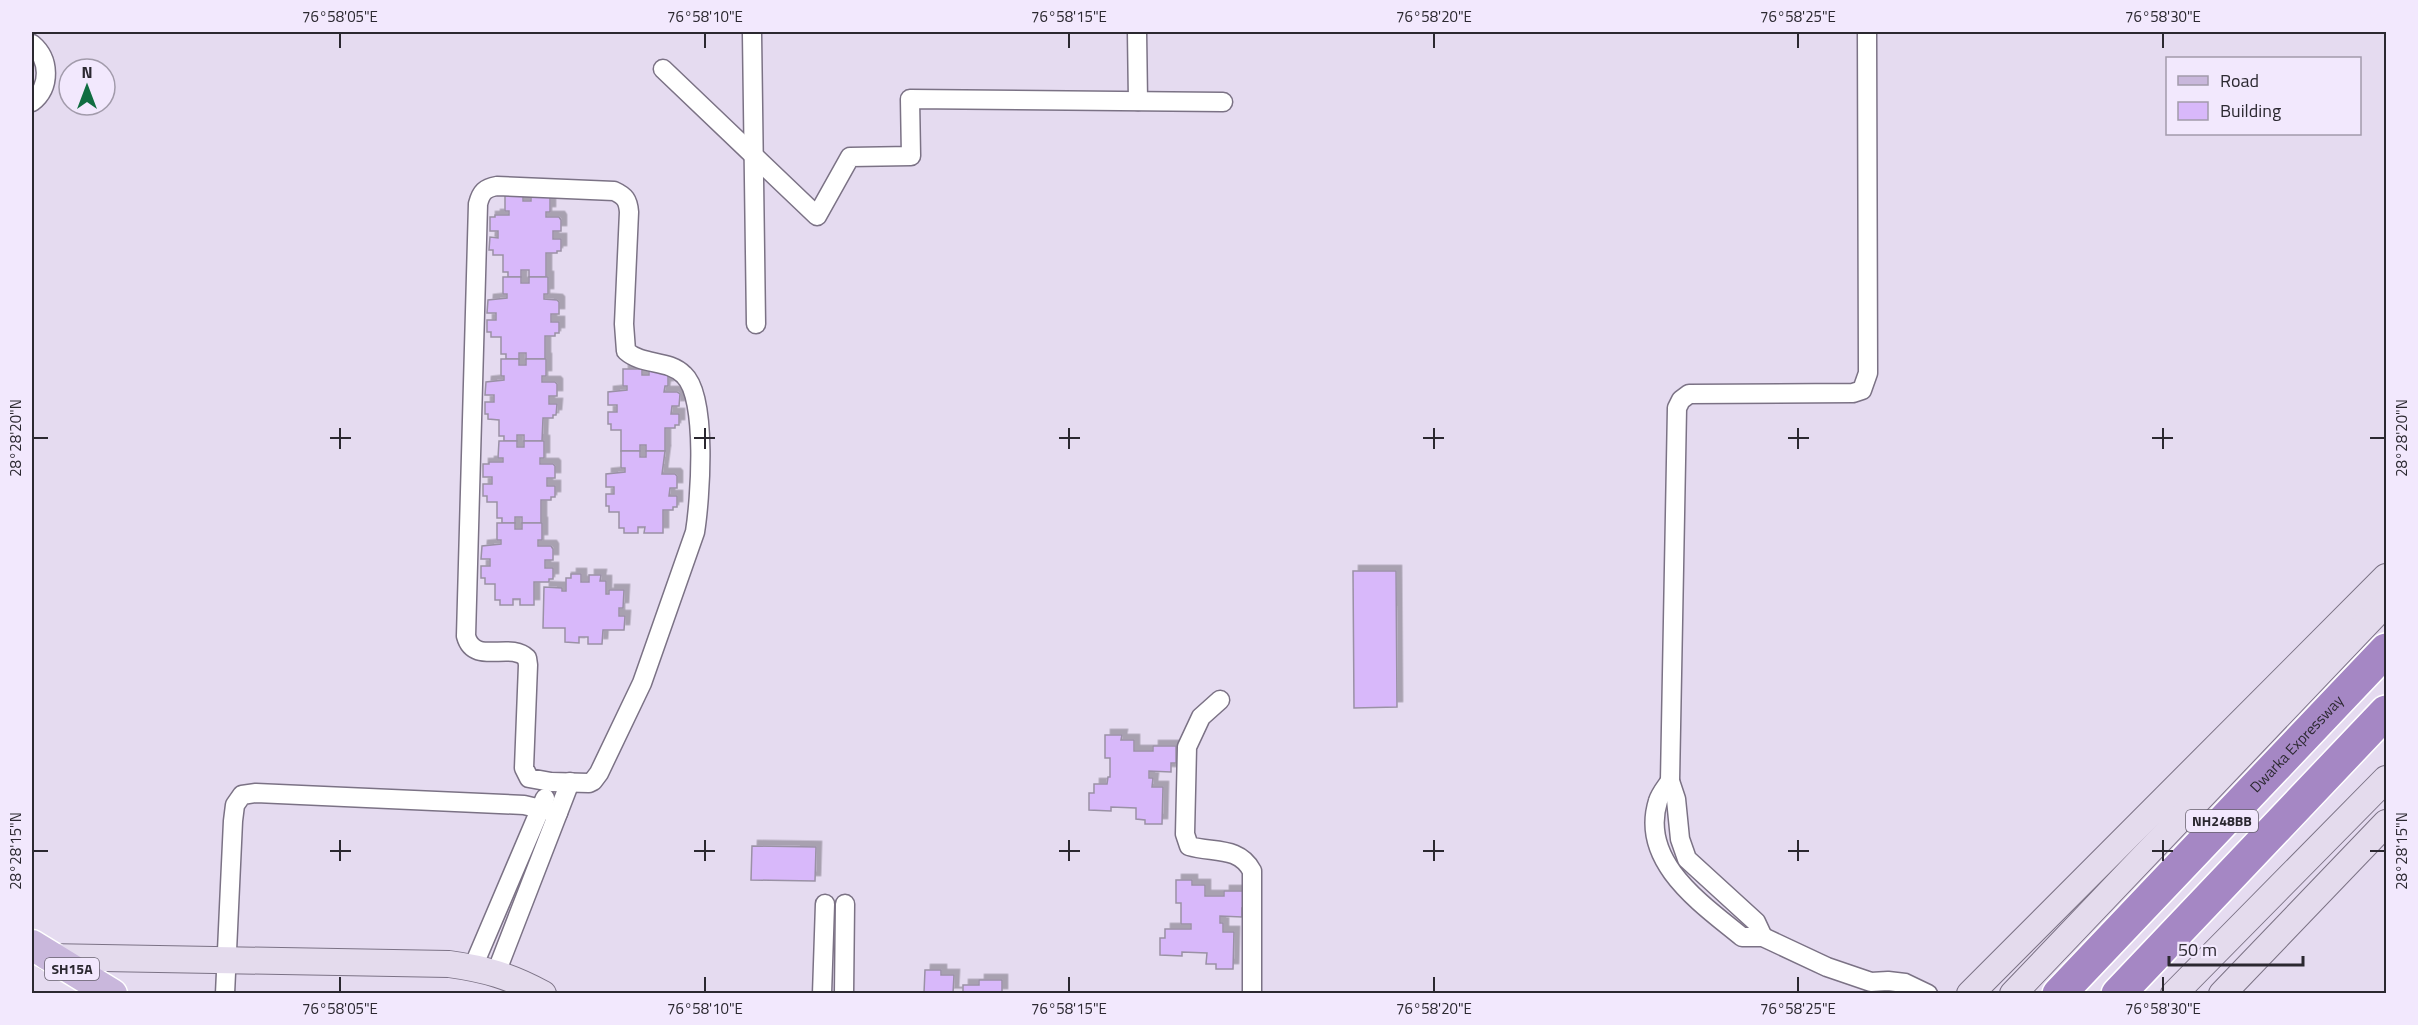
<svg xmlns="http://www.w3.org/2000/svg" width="2418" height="1025" font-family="'Titillium Web',sans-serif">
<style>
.building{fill:#d8b8fa;stroke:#9a91a5;stroke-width:1.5;filter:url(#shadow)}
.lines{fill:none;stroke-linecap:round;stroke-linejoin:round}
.street-casing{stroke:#7b7285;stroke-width:21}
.secondary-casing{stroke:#7b7285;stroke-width:28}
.primary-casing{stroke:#fff;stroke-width:33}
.highway-casing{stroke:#fff;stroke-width:36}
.street{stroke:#fff;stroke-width:18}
.secondary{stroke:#e4dbed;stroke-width:26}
.primary{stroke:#c9b7dc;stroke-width:30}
.highway{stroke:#a587c4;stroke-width:33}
.ticks{fill:none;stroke:#2b2830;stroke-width:2}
.labels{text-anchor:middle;stroke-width:4.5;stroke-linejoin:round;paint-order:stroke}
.shield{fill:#f2e8fd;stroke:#67626e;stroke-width:1.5}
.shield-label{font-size:14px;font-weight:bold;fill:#2b2830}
.street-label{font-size:15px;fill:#2b2830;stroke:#f2e8fd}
.neatline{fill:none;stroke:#2b2830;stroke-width:2}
.ticks-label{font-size:15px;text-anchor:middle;fill:#2b2830}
</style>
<defs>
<filter id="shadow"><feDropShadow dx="5.5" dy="-5.5" stdDeviation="0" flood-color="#0004"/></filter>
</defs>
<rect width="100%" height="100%" fill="#e5dbf0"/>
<g class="building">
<rect x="32" y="58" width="1" height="39"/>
<polygon points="505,194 523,194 523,201 531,201 531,194 550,195 550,212 546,212 546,217 559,217 561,220 561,231 553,231 553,239 561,239 561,251 557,251 557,253 546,253 546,277 529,277 529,270 521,270 521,277 508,277 508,272 503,272 503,255 493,255 493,250 489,250 490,237 498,238 498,231 490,231 490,217 495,217 495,215 509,215 509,211 505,211"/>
<polygon points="503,277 521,277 521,283 529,283 529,277 548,277 548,294 544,294 544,299 557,300 559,302 559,314 551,314 551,322 559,322 559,333 555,333 555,336 545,336 545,359 526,359 526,353 519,353 519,359 506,359 506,354 501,354 501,337 491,337 491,332 487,332 487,320 496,320 496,313 487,313 488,300 507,298 507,294 503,294"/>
<polygon points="501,359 519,359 519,365 526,365 526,359 546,359 546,376 542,376 542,382 555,382 557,384 557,396 549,396 549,404 557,404 556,415 553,415 553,418 543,418 542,441 524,441 524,435 517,435 517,441 504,441 504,436 499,436 499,420 488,419 488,414 485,414 485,402 494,402 494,395 485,395 486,382 504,380 504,376 501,376"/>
<polygon points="623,369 642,369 642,375 649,375 649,369 668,369 668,386 665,386 664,392 677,392 680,394 679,406 672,406 671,414 679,414 679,425 675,425 675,428 665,428 665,451 646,451 646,445 640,445 640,451 621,451 621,430 611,430 611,424 608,424 608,412 617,412 617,405 608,405 608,392 627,390 627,386 623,386"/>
<polygon points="499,441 517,441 517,447 524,447 524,441 544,441 544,458 540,458 540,464 553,464 555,466 555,478 547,478 547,486 555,486 555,497 551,497 551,500 541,500 541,523 522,523 522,517 515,517 515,523 502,523 502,518 497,518 497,502 487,502 487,496 483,496 483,484 492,484 492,477 483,477 483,464 489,464 489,462 503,462 503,458 498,458"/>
<polygon points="621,451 640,451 640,457 646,457 646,451 665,451 662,474 675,474 677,476 677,488 670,488 669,496 677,496 677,507 673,507 673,510 663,510 663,533 644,533 645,527 638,527 638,533 624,533 624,528 619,528 619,512 609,512 609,506 606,506 606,494 614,494 614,487 606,487 606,474 625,472 625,468 621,468"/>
<polygon points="497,523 515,523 515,529 522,529 522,523 542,523 542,540 538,540 538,546 551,546 553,549 553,560 545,560 545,568 553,568 553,579 549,579 549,582 534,582 534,605 520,605 520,599 513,599 513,605 500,605 500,600 495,600 495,584 485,584 485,578 481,578 481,566 490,566 490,559 481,559 482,546 501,544 501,540 497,540"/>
<polygon points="1353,571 1396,571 1397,707 1354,708"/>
<polygon points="571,574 581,574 581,582 589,582 589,575 601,575 600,581 606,581 606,594 609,594 609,590 624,590 623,608 619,608 619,616 625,616 624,630 603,630 602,644 588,644 588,637 579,637 579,643 565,642 565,628 543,628 544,587 562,588 562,591 566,591 566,578 571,578"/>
<polygon points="1105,735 1122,735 1121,740 1134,740 1134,751 1153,751 1153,746 1176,746 1176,763 1171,763 1171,772 1149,771 1149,778 1153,778 1152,787 1163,787 1162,824 1145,824 1145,820 1136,819 1136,808 1111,807 1111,811 1089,810 1089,793 1094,793 1094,784 1107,784 1108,777 1110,777 1110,758 1105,758"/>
<polygon points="752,846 816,847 815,881 751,880"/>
<polygon points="1176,880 1192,880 1192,885 1205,885 1205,896 1224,896 1224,891 1247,891 1247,908 1242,908 1242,917 1220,916 1220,923 1223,923 1223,932 1234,932 1233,969 1216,969 1216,964 1206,964 1207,953 1182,952 1182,956 1160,955 1160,938 1165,938 1165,929 1191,929 1191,924 1181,924 1181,903 1176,903"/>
<polygon points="925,970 941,970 941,975 954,975 953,993 963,993 963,985 979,985 979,980 1002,980 1002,994 924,993"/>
</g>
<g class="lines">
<g class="street-casing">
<g id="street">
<polyline points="1137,32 1138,101"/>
<polyline points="752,34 756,324"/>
<path d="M32 44C50 59 51 87 32 102"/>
<polyline points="663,69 817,216 850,157 911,156 910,99 1223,102"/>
<path d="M497 186 614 191C625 196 628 200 629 212L624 324 626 351C643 366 668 359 684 375 708 397 700 501 695 532L642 683 599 773 593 781 589 783 551 782 529 778 524 768 528 665 527 658C510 641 474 666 466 636L478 204C481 192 485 188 497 186Z"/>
<path d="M1220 700 1201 717 1187 747 1185 834 1189 846C1213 853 1239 846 1252 871V994"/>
<path d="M1670 781C1666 787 1660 794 1658 801 1639 862 1702 904 1742 937H1763L1827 967 1871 982 1888 981 1905 983 1928 994"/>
<polyline points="1763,937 1756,922 1687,859 1680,839 1676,799 1670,781 1677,408 1681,400 1689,394 1853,393 1862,390 1868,373 1867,32"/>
<polyline points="473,967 545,798"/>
<polyline points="496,973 570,782"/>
<polyline points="225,994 233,821 235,805 242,795 256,793 524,805 558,813"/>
<polyline points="822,994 825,904"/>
<polyline points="844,994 845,904"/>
</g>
</g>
<g class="secondary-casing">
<g id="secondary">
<path d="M47 957 449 964C485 969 510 976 543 994"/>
<polyline points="1970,994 2386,577"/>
<polyline points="2013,994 2386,603"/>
<polyline points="2174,994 2386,779"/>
<polyline points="2222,994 2386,823"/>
</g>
</g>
<g class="primary-casing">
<polyline id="primary" points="32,945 112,994"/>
</g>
<g class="highway-casing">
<g id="highway">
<path id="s1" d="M2059 994 2386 650"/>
<polyline points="2118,994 2386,712"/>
</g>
</g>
<use href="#street" class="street"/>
<use href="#secondary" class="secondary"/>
<use href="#primary" class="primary"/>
<use href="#highway" class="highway"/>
</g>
<path class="ticks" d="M340 33V48M705 33V48M1069 33V48M1434 33V48M1798 33V48M2163 33V48M340 428V449M705 428V449M1069 428V449M1434 428V449M1798 428V449M2163 428V449M33 438H48M330 438H351M694 438H715M1059 438H1080M1423 438H1444M1788 438H1809M2152 438H2173M2370 438H2385M340 840V861M705 840V861M1069 840V861M1434 840V861M1798 840V861M2163 840V861M33 851H48M330 851H351M694 851H715M1059 851H1080M1423 851H1444M1788 851H1809M2152 851H2173M2370 851H2385M340 977V992M705 977V992M1069 977V992M1434 977V992M1798 977V992M2163 977V992"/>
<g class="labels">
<g class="shield">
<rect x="2186" y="810" width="72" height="22" rx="4.5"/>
<rect x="45" y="958" width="54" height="22" rx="4.5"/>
</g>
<g class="shield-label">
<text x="2222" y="826">NH248BB</text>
<text x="72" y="974">SH15A</text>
</g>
<g class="street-label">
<text dy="5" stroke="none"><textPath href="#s1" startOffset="345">Dwarka Expressway</textPath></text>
</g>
</g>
<rect width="2418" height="1025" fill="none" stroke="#f2e8fd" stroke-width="66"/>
<rect x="2166" y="57" width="195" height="78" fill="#f2e8fd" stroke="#a29bab" stroke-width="1.5"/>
<rect x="2178" y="76" width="30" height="9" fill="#c9b7dc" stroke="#a29bab" stroke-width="1.5"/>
<text x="2220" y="87" font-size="18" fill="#2b2830">Road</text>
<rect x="2178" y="102" width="30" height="18" fill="#d8b8fa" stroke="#a29bab" stroke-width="1.5"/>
<text x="2220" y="117" font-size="18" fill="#2b2830">Building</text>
<g transform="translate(87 87)"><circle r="28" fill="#f2e8fd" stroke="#a29bab" stroke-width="1.5"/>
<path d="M0-4.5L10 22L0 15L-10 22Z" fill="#106d41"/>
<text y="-9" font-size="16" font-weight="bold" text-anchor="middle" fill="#2b2830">N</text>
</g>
<path d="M2169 956v9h134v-9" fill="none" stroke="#2b2830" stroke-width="3"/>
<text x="2178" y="956" font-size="18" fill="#2b2830" stroke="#f2e8fd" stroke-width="4.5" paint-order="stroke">50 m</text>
<rect x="33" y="33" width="2352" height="959" class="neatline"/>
<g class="ticks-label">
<text x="340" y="22">76°58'05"E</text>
<text x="705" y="22">76°58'10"E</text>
<text x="1069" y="22">76°58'15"E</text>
<text x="1434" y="22">76°58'20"E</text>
<text x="1798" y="22">76°58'25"E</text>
<text x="2163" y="22">76°58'30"E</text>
<text transform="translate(16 438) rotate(-90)" y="5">28°28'20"N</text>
<text transform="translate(2402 438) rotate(-90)" y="5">28°28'20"N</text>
<text transform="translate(16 851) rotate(-90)" y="5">28°28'15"N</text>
<text transform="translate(2402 851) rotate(-90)" y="5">28°28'15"N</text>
<text x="340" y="1014">76°58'05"E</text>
<text x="705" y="1014">76°58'10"E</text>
<text x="1069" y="1014">76°58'15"E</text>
<text x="1434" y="1014">76°58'20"E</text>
<text x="1798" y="1014">76°58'25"E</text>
<text x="2163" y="1014">76°58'30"E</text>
</g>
</svg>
